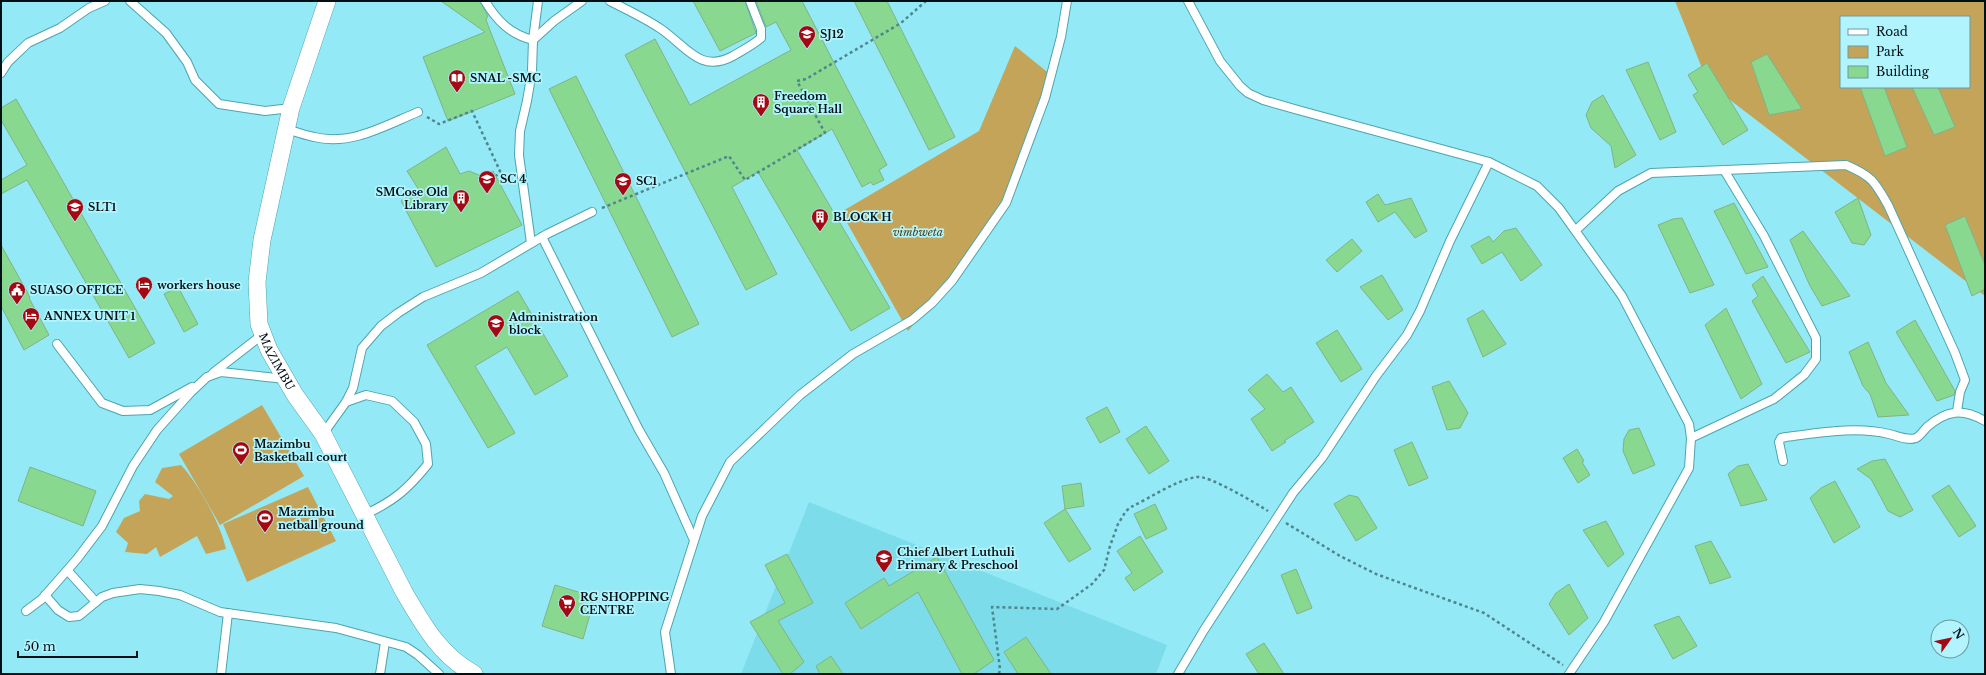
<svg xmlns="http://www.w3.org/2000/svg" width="1986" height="675" font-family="'Libre Baskerville',serif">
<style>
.built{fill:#7cdce9}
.green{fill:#c4a458;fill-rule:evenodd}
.building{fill:#88d890;stroke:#80b385}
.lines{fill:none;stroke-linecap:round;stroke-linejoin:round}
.lane-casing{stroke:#4da4af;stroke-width:10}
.street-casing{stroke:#4da4af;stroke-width:18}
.path{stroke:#4f858d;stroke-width:2.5;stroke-dasharray:3 3;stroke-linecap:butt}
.lane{stroke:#fff;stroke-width:8}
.street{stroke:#fff;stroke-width:17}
.labels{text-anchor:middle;stroke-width:3.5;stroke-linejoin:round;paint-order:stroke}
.poi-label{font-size:11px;font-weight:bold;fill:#001013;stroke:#b1f4fe;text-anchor:start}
.park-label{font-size:11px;font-style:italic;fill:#4d3c11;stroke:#b1f4fe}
.street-label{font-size:11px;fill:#001013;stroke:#b1f4fe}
</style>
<rect width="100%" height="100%" fill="#93eaf6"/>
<polygon class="built" points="809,502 1167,645 1156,674 741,674"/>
<g class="green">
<path d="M1675 1H1985V296L1708 83ZM1841 17H1969V87H1841Z"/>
<polygon points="1015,46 1051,75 1002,209 957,274 908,331 841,212 979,131"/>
<polygon points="262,405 304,476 220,525 179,454"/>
<path d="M181 465C198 483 221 525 226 549L206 554 197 536 160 557 156 547 147 554 125 552 128 543 116 532 124 518 140 511 139 501 145 494 169 499 173 496 155 482 162 468Z"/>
<polygon points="308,487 336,541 247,582 223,524"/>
</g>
<g class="building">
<polygon points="441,1 480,1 488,16 486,20 515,94 448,121 423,57 485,32"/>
<polygon points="693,1 745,1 756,33 720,51"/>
<polygon points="756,1 802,1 887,165 879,170 884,180 873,185 871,182 862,187 832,129 797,150 890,308 851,331 758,172 732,187 777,274 746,290 625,55 655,39 690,105 791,50 776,22 766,27"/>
<polygon points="854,1 887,1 955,137 929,150"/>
<polygon points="1767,54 1802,109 1769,115 1751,62"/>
<polygon points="1648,62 1676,132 1660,140 1626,70"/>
<polygon points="1707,63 1748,130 1723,145 1693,95 1698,92 1688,75"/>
<polygon points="576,76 699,324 672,337 549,89"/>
<polygon points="1860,87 1884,87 1907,147 1885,156"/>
<polygon points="1912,87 1938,87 1955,127 1934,135"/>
<polygon points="1603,95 1636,155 1615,168 1611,146 1591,128 1586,115 1592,102"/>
<polygon points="16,99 155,343 129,358 27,180 1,194 1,180 27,165 1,120 1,108"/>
<polygon points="446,147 460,174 469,171 484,177 493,171 522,225 436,267 401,201 419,190 407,171"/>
<polygon points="1378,194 1385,205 1411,198 1427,231 1415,238 1395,212 1378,222 1366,202"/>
<polygon points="1858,198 1871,235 1864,245 1852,243 1835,212"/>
<polygon points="1734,203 1768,267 1746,274 1732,246 1714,211"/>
<polygon points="1965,216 1985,265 1985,289 1972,296 1945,225"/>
<polygon points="1682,218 1714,285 1690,293 1658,225 1673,219"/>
<polygon points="1516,228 1542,265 1521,281 1502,252 1482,264 1471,246 1489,236 1493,242 1504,231"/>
<polygon points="1803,231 1850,296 1822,306 1810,286 1790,240"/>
<polygon points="1352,239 1362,251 1337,272 1326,260"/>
<polygon points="1,245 30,297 29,298 49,335 24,350 1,306"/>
<polygon points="1382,275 1403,310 1388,320 1360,287"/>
<polygon points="1763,276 1810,352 1786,363 1752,301 1758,296 1752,285"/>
<polygon points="178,287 198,324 184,332 164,294"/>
<polygon points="518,291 568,376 535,395 507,347 475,366 515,433 488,448 427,345"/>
<polygon points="1726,308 1762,384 1741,399 1705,325"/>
<polygon points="1483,310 1506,344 1483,357 1467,319"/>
<polygon points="1915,320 1955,391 1954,395 1937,401 1896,332"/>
<polygon points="1337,330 1362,369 1341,382 1316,343"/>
<polygon points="1868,342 1886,383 1909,415 1878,417 1870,394 1863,386 1849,352"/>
<polygon points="1267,374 1283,392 1291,387 1314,422 1284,441 1286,442 1272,451 1251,419 1265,409 1248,390"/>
<polygon points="1449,381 1468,413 1460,428 1447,430 1432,387"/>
<polygon points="1107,407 1120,432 1100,443 1086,418"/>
<polygon points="1146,426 1169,461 1149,474 1126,439"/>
<polygon points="1639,428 1655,465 1633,474 1623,451 1624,439 1629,430"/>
<polygon points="1412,442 1428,478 1409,486 1394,450"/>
<polygon points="1577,449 1584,461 1582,462 1590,475 1578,483 1563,458"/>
<polygon points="1885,459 1913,510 1900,517 1888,511 1871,479 1857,469 1872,461"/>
<polygon points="1748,464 1767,500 1741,506 1728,474 1738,466"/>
<polygon points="30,467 96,491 83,526 18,501"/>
<polygon points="1835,481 1860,527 1834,543 1810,498 1821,488"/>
<polygon points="1081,483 1084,506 1065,509 1062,486"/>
<polygon points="1949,485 1976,526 1959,537 1932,496"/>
<polygon points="1349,495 1358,497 1377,528 1356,541 1334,504"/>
<polygon points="1155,504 1167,529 1146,539 1134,514"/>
<polygon points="1065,509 1091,549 1069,562 1044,523"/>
<polygon points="1606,521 1624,554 1608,567 1583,530"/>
<polygon points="1140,536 1163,572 1134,591 1125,578 1132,573 1117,551"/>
<polygon points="1711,541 1731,577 1710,584 1695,546"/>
<polygon points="787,554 813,603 778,621 804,662 790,674 783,674 750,622 785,603 765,565"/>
<polygon points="937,557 994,660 974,674 962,674 918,592 861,629 845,603 884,578 889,586"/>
<polygon points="1296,569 1312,608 1297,614 1281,575"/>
<polygon points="1569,584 1588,618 1569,635 1549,604 1556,593"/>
<polygon points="555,585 595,597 583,639 542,626"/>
<polygon points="1679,616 1697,646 1673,659 1654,625"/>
<polygon points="1026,637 1051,674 1018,674 1004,652"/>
<polygon points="1264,643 1284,674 1259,674 1246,654"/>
<polygon points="831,656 843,674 820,674 816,666"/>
</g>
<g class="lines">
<g class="lane-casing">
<g id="lane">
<polyline points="130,1 166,33 187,62 195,80 219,104 265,111 291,108"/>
<path d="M485 1C497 21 510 34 533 40L554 21 582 1"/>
<path d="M610 1C627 10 645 18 661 29 686 46 700 74 733 56 743 50 753 45 761 38V29L750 1"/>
<polyline points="1188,1 1220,61 1240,86 1248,93 1263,100 1298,110 1489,162 1537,186 1559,208 1622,296 1689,424 1691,438 1689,468 1604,622 1569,674"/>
<polyline points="1,73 8,62 28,43 60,28 89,8 105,1"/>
<path d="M287 129C296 132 304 135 314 137 351 146 384 126 418 112"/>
<path d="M1576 230 1618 191 1651 173 1846 165C1872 176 1875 182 1888 205L1955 353 1965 380 1960 392 1957 411"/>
<polyline points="542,237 639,430 664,473 693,538"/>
<polyline points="531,243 519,155 520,131 527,101 532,71 533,40 538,1"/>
<polyline points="57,344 102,403 123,411 150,410 192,387"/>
<polyline points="213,373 262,335"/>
<path d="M346 402 366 395 392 401 414 422 426 444 428 464C407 490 394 501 364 515"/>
<polyline points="323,434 346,402 353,388 362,348 381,326 398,313 423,297 481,273 547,234 592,212"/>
<polyline points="1691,438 1774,399 1804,375 1816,359 1816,338 1764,236 1724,170"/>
<path d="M1783 461 1779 442 1781 438 1786 437C1819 433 1856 426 1889 434 1898 436 1907 441 1916 438 1920 436 1924 430 1927 427 1947 410 1962 408 1985 421"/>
<polyline points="68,571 96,602"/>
<polyline points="45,595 58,610 69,617 79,616 102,597 113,593 140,589 159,591 180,595 220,612 336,628 406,647 418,655 439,674"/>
<polyline points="26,611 42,599 77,559 102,526 133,466 157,430 191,392 207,377 221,372 285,379"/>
<polyline points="221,674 228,613"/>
<polyline points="380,674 385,642"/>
<polyline points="671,674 665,632 702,516 730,462 800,395 853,354 912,320 932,303 952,281 1006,203 1045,98 1061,37 1067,1"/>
<polyline points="1178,674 1204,630 1293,493 1322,458 1376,376 1407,335 1420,311 1450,241 1489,162"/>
</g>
</g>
<g class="street-casing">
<g id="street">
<path id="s1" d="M327 1 291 108 262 240 257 282 259 324 269 350 295 395 323 434 404 592C424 626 439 654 474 674"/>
</g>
</g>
<g class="path">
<polyline points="427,117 439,124 472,111 500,171 496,176"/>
<polyline points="602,208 729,156 745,180 825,133 797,81 806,79 901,23 926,1"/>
<polyline points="1286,523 1340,556 1376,574 1484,613 1563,665"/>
<path d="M999 674 1000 669 992 607 1057 609 1092 584 1104 570 1110 546 1118 524 1126 511 1131 507C1150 498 1176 480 1197 477 1209 475 1257 504 1268 511"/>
</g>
<use href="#lane" class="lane"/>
<use href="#street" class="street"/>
</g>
<defs>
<g id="university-pin" transform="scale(0.9)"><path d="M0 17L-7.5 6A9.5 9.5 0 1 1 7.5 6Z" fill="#a30813" stroke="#b1f4fe"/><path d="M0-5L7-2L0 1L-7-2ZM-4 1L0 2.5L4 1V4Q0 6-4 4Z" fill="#fff"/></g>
<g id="library-pin" transform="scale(0.9)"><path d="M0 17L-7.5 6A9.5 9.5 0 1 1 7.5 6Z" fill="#a30813" stroke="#b1f4fe"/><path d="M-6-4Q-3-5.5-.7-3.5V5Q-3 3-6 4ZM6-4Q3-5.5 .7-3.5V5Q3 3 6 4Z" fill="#fff"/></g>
<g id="building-pin" transform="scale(0.9)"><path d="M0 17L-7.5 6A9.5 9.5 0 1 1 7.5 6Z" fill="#a30813" stroke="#b1f4fe"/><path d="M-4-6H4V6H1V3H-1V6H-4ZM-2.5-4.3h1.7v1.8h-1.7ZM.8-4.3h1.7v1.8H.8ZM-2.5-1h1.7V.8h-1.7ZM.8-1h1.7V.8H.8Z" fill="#fff"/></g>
<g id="school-pin" transform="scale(0.9)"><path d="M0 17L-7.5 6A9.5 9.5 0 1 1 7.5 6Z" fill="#a30813" stroke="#b1f4fe"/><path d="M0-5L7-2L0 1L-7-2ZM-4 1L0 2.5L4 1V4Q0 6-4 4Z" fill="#fff"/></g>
<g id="hotel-pin" transform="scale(0.9)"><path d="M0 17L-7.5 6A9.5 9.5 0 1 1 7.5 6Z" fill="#a30813" stroke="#b1f4fe"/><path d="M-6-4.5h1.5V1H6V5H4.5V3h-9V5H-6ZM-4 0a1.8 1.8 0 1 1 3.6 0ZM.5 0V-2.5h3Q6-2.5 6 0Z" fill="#fff"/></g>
<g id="civic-pin" transform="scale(0.9)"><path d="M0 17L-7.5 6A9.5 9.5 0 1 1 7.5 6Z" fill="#a30813" stroke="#b1f4fe"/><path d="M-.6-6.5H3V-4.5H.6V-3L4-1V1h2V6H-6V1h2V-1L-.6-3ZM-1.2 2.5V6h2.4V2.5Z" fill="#fff"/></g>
<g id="stadium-pin" transform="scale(0.9)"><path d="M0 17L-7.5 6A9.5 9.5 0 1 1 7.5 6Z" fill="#a30813" stroke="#b1f4fe"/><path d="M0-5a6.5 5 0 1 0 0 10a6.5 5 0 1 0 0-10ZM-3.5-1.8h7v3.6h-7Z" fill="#fff"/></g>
<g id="supermarket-pin" transform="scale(0.9)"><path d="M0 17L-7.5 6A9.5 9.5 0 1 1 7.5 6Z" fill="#a30813" stroke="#b1f4fe"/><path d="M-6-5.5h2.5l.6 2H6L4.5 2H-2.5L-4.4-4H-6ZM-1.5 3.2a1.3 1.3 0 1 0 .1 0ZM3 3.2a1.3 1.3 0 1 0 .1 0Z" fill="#fff"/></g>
</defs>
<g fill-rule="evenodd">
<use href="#university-pin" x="807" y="34"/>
<use href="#library-pin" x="457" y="78"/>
<use href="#building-pin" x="761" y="102"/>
<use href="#university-pin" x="487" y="179"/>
<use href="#university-pin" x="623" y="181"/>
<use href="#building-pin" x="461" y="198"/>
<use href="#school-pin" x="75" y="207"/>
<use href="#building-pin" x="820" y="217"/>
<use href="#hotel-pin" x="144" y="285"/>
<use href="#civic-pin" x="17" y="290"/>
<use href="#hotel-pin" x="31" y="316"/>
<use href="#university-pin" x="496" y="323"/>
<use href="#stadium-pin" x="241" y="450"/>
<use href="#stadium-pin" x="265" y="518"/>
<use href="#school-pin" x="884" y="558"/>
<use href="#supermarket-pin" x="567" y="603"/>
</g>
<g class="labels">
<g class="poi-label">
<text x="820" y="38">SJ12</text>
<text x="470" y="82">SNAL -SMC</text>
<text x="774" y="100">Freedom<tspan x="774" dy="13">Square Hall</tspan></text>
<text x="500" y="183">SC 4</text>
<text x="636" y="185">SC1</text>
<text x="448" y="196" text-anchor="end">SMCose Old<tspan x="448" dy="13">Library</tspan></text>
<text x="88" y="211">SLT1</text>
<text x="833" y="221">BLOCK H</text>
<text x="157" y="289">workers house</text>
<text x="30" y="294">SUASO OFFICE</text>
<text x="44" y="320">ANNEX UNIT 1</text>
<text x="509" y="321">Administration<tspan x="509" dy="13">block</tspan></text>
<text x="254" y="448">Mazimbu<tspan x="254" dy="13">Basketball court</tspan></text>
<text x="278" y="516">Mazimbu<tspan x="278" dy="13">netball ground</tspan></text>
<text x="897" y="556">Chief Albert Luthuli<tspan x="897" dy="13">Primary &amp; Preschool</tspan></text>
<text x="580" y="601">RG SHOPPING<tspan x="580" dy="13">CENTRE</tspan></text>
</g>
<g class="park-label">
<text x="918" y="236">vimbweta</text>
</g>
<g class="street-label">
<text dy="4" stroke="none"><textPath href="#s1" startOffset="374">MAZIMBU</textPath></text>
</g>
</g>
<rect width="1986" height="675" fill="none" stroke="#001013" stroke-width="4"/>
<rect x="1840" y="16" width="130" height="72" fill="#b1f4fe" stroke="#6a99a0"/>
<rect x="1848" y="29" width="20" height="6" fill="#ffffff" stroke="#6a99a0"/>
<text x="1876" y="36" font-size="12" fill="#001013">Road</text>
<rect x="1848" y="46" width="20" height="12" fill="#c4a458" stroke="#6a99a0"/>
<text x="1876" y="56" font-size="12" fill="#001013">Park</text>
<rect x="1848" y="66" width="20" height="12" fill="#88d890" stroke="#6a99a0"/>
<text x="1876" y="76" font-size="12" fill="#001013">Building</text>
<g transform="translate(1950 639) rotate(57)"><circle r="19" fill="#b1f4fe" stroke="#6a99a0"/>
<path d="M0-3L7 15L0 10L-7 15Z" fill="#a30813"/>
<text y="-6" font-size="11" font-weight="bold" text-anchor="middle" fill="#001013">N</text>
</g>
<path d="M18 651v6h119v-6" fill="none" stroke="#001013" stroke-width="2"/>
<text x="24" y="651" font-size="12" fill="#001013" stroke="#b1f4fe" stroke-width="3" paint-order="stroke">50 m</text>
</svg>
